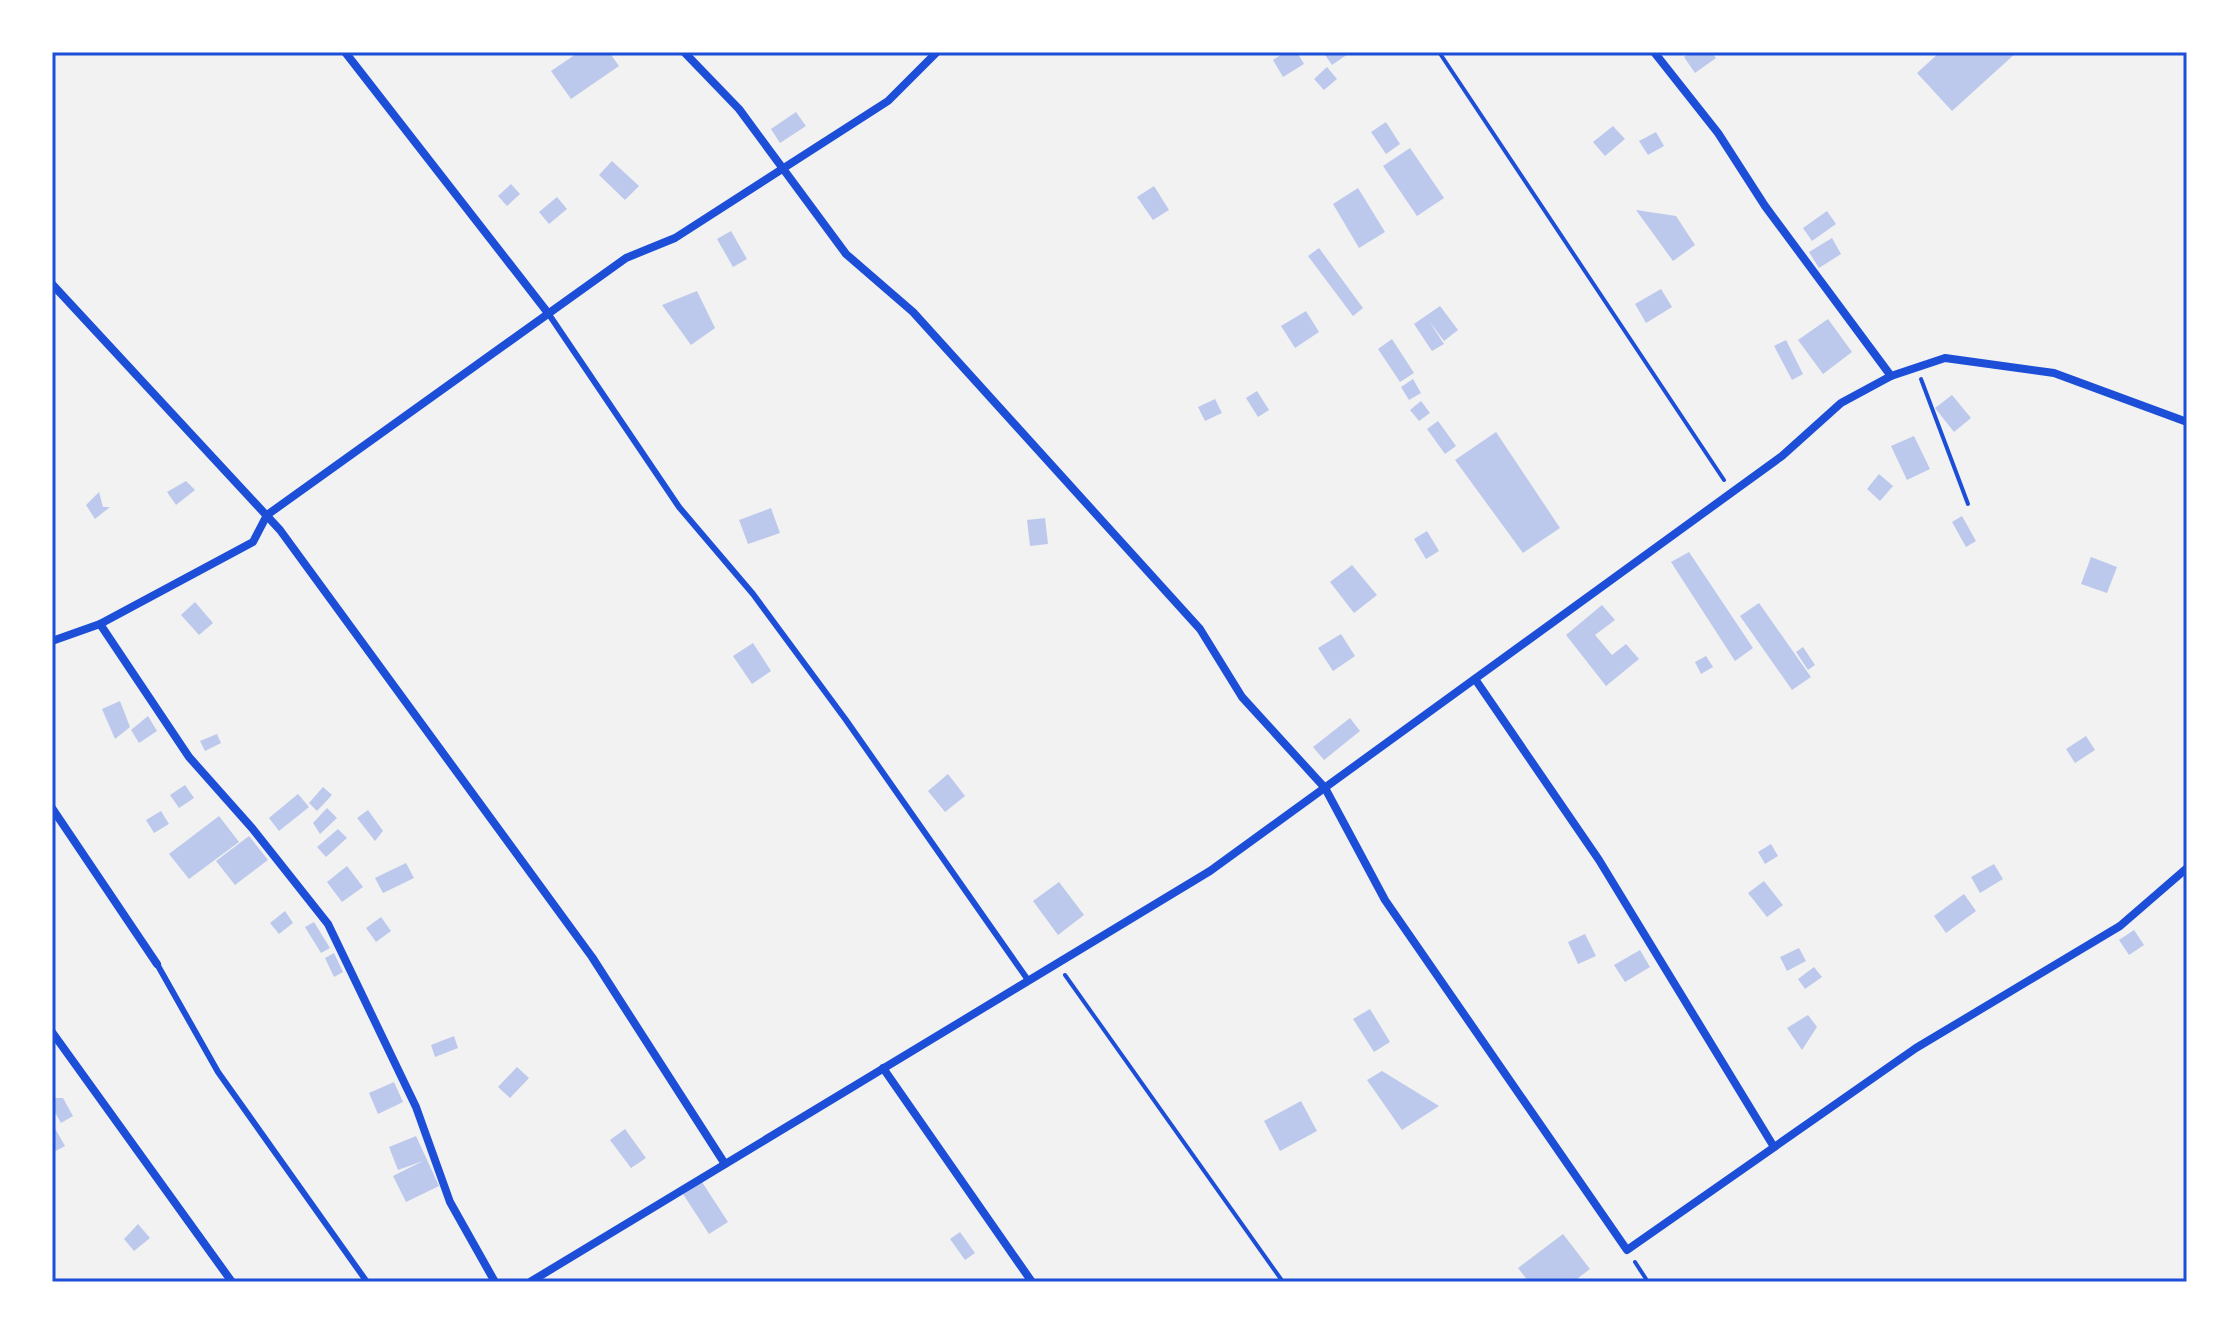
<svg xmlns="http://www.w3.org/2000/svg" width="2239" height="1334" font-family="'Asap Condensed',sans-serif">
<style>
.building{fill:#bdc9ec}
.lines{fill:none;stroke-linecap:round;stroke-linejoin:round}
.path{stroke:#1d4ed8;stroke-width:4}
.service{stroke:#1d4ed8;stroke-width:6}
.minor{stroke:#1d4ed8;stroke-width:8}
.neatline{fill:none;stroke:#1d4ed8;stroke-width:3}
</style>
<rect width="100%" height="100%" fill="#f2f2f2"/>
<g class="building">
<polygon points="579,52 609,52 619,66 571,99 551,71"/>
<polygon points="1285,52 1297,52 1304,64 1283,77 1273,60"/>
<polygon points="1323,52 1351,52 1332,65"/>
<polygon points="1692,52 1711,52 1716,58 1695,73 1684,57"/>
<polygon points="1940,52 2017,52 1952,111 1917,73"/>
<polygon points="1327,67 1337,79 1324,90 1314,79"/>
<polygon points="796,112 806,126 780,143 771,129"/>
<polygon points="1386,122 1400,144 1386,154 1371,132"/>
<polygon points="1613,126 1625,139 1605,156 1593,142"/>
<polygon points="1656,132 1664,146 1648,155 1639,141"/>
<polygon points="1410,148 1444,198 1417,216 1383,166"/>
<polygon points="612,161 639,186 625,200 599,175"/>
<polygon points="511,184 520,194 507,206 498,196"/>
<polygon points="1154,186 1169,210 1153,220 1137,197"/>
<polygon points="1358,188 1385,232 1359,248 1333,204"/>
<polygon points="557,197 567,209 549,224 539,212"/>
<polygon points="1636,210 1676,216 1695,245 1673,261"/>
<polygon points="1827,211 1836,224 1812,241 1803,228"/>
<polygon points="731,231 747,259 733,267 717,239"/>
<polygon points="1832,238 1841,254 1819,268 1809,252"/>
<polygon points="1319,248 1363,308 1353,316 1308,256"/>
<polygon points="1661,289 1672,307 1646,323 1635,304"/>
<polygon points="697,291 715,328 691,345 662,305"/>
<polygon points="1440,306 1458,330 1444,341 1429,321 1444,344 1432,351 1414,324"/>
<polygon points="1306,311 1319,332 1295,348 1281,326"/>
<polygon points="1828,319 1852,352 1823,374 1798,340"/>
<polygon points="1392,339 1414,373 1400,382 1378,349"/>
<polygon points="1786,340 1803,374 1792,380 1774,346"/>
<polygon points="1413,379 1421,393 1409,400 1401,387"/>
<polygon points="1257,391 1269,410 1258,417 1246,398"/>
<polygon points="1952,395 1971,418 1954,432 1935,408"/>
<polygon points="1215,399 1222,413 1205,421 1198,407"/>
<polygon points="1421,401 1430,413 1419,421 1410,410"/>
<polygon points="1438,421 1456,446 1445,454 1427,429"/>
<polygon points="1496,432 1560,528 1523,553 1455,460"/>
<polygon points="1914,436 1930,469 1907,480 1891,446"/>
<polygon points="1879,474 1893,486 1880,501 1867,489"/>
<polygon points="186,481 195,490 176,505 167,492"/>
<polygon points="99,492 103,507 110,507 95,519 86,505"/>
<polygon points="771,508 780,533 748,544 739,520"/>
<polygon points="1962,516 1976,541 1966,547 1952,522"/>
<polygon points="1045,518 1048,544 1030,546 1027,520"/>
<polygon points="1427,531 1439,551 1426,559 1414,539"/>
<polygon points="1689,552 1753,648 1735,661 1671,562"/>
<polygon points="2091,557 2117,567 2107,593 2081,584"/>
<polygon points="1352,565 1377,595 1354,613 1330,582"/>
<polygon points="195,602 213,623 199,635 181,615"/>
<polygon points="1759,603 1811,677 1792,690 1740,616"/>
<polygon points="1602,605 1615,620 1595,635 1612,655 1626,644 1639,659 1606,686 1566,635"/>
<polygon points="1341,634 1355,656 1333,671 1318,648"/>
<polygon points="753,643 771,671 752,684 733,656"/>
<polygon points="1803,647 1815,665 1808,670 1796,652"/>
<polygon points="1706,656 1713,667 1701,674 1695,662"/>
<polygon points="120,701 130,727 115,739 102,709"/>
<polygon points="148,716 157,731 139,743 131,730"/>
<polygon points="1350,718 1360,731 1324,760 1313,747"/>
<polygon points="217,734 221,743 205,751 200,741"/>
<polygon points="2086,736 2095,750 2075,763 2066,749"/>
<polygon points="948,774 965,796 945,812 928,791"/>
<polygon points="185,785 194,798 179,808 170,795"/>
<polygon points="323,787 332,795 317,811 309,803"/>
<polygon points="298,794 309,807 279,831 269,818"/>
<polygon points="327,808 337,818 320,834 313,823"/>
<polygon points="368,810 383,831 375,841 357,818"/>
<polygon points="161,811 169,824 154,833 146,820"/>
<polygon points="219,816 239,842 189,879 169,854"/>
<polygon points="338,829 347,838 326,857 317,847"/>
<polygon points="249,836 268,860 235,885 216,861"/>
<polygon points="1771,844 1778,856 1765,864 1758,852"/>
<polygon points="406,863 414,878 383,893 375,878"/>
<polygon points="1994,864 2003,879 1980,893 1971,877"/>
<polygon points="347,866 363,887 342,902 327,882"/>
<polygon points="1764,881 1783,905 1767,917 1748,893"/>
<polygon points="1059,882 1084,915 1058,935 1033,901"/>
<polygon points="1964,894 1976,911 1946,933 1934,916"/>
<polygon points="285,911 293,923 279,934 270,923"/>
<polygon points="381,917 391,931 376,942 366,928"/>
<polygon points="314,922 330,948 321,953 305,927"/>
<polygon points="2134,930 2144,945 2129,955 2119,940"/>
<polygon points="1585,934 1596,956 1578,964 1568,942"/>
<polygon points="1799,948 1806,961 1787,971 1780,957"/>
<polygon points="1640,950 1650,967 1625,982 1614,965"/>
<polygon points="334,953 343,972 334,977 325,958"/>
<polygon points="1814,967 1822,977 1805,989 1798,979"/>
<polygon points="1370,1009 1390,1042 1374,1052 1353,1019"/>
<polygon points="1808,1015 1817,1027 1802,1050 1787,1028"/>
<polygon points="454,1036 458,1048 435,1057 431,1045"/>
<polygon points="517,1067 529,1078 510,1098 498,1087"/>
<polygon points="1382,1071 1439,1106 1402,1130 1367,1080"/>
<polygon points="394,1082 403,1102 378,1114 369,1093"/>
<polygon points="52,1098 63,1098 73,1116 61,1123 52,1107"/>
<polygon points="1301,1101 1317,1131 1280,1151 1264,1121"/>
<polygon points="52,1123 65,1146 52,1153"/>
<polygon points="625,1129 646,1158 631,1168 610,1140"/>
<polygon points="416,1136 439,1186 406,1202 393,1176 423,1161 398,1170 389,1147"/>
<polygon points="702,1182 728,1222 709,1234 683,1194"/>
<polygon points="138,1224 150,1238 134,1251 124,1239"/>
<polygon points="960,1232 975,1253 965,1260 950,1239"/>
<polygon points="1563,1234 1590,1269 1573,1282 1529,1282 1518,1268"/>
</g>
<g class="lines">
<g class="path">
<polyline points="1439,52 1724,480"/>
<polyline points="1921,379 1968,504"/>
<polyline points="1065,975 1283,1282"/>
<polyline points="1635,1262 1648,1282"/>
</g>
<g class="service">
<polyline points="548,313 679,507 753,594 846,720 1028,980"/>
<polyline points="157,964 218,1072 367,1282"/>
</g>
<g class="minor">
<polyline points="345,52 548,313"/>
<polyline points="684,52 739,109 846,254 913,312 1200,629 1242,697 1325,788 1385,900 1627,1250 1916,1048 2120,926 2187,868"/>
<polyline points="1654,52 1718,133 1765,206 1891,376"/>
<polyline points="52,284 280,530 592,957 725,1164"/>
<polyline points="100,624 189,757 252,828 328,924 416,1107 450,1202 495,1282"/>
<polyline points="52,641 100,624 253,542 267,515 626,258 675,238 888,101 937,52"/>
<polyline points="1475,679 1599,860 1774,1147"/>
<polyline points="52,808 157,964"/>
<polyline points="52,1032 232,1282"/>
<polyline points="883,1068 1032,1282"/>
<polyline points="530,1282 1210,871 1782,456 1841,403 1891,376 1945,358 2054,373 2187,422"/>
</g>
</g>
<rect width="2239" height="1334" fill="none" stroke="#ffffff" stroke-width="108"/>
<rect x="54" y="54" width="2131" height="1226" class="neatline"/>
</svg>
